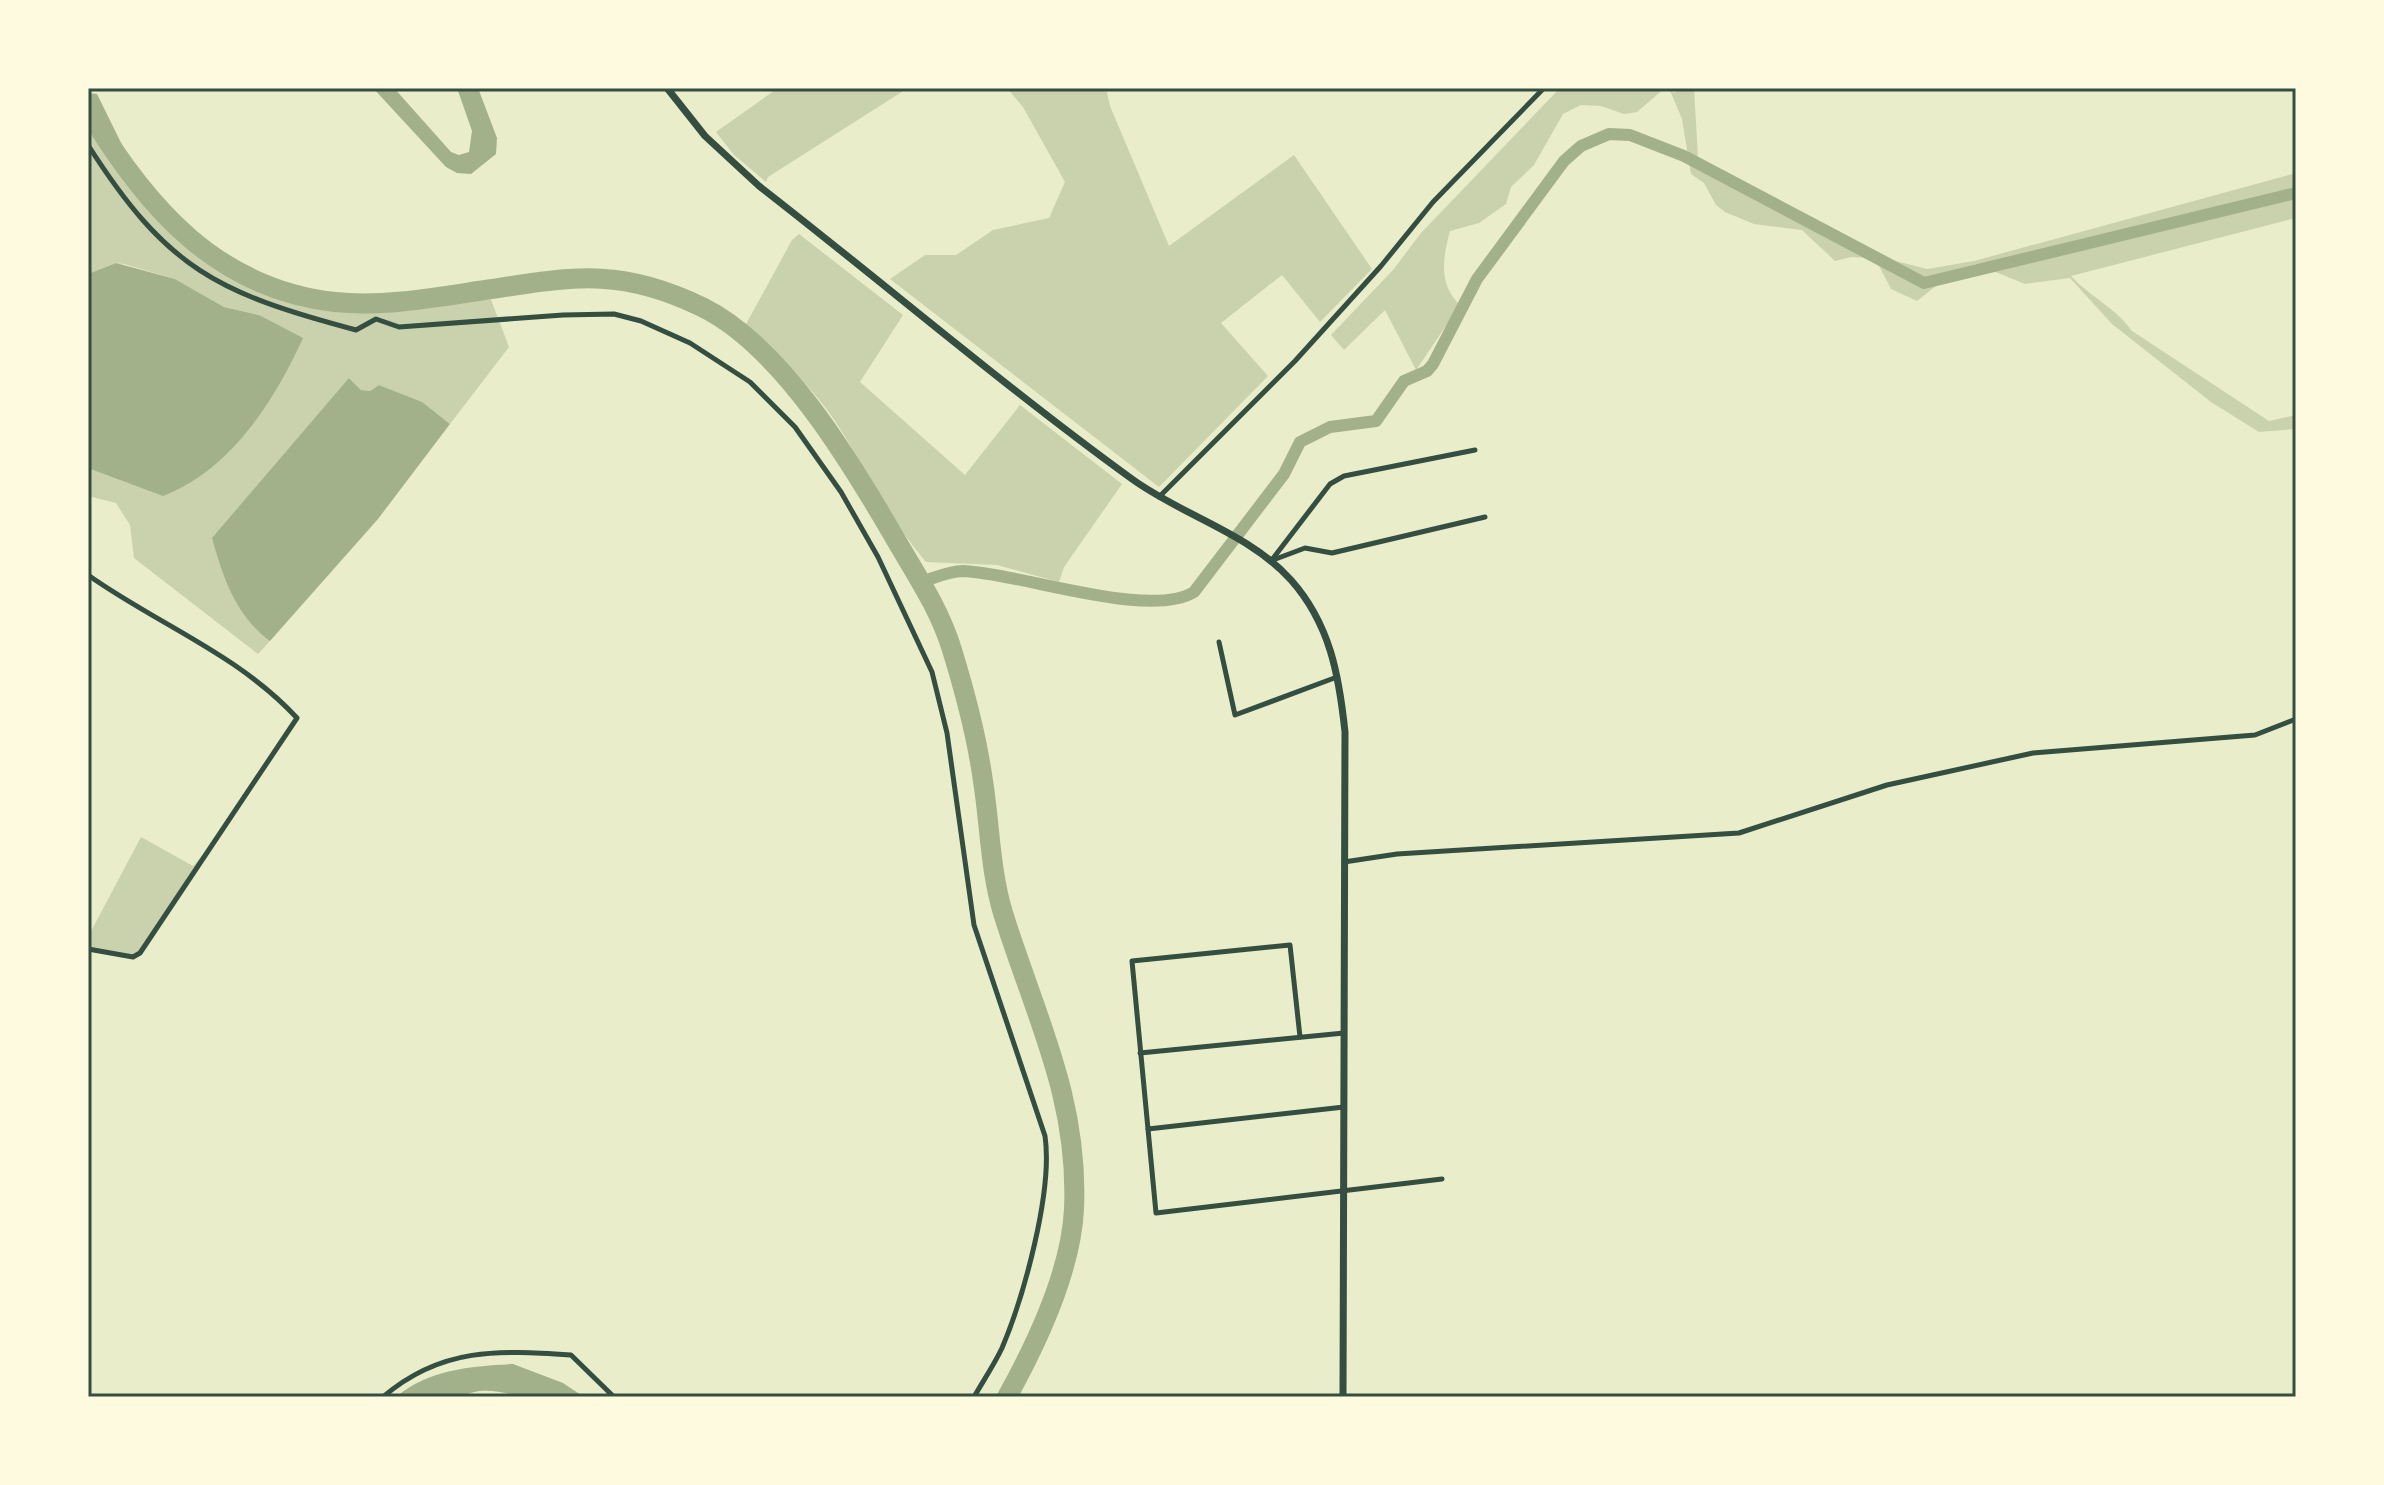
<svg xmlns="http://www.w3.org/2000/svg" width="2384" height="1485" font-family="Rubik,sans-serif">
<style>
.green{fill:#cad2ad}
.water{fill:#a3b18a}
.lines{fill:none;stroke-linecap:round;stroke-linejoin:round}
.canal{stroke:#a3b18a;stroke-width:12}
.river{stroke:#a3b18a;stroke-width:20}
.minor{stroke:#344e41;stroke-width:5}
.secondary{stroke:#344e41;stroke-width:7}
.neatline{fill:none;stroke:#344e41;stroke-width:3}
</style>
<rect width="100%" height="100%" fill="#e9edc9"/>
<g class="green">
<polygon points="778,88 908,88 768,177 766,182 734,155 716,132"/>
<polygon points="1007,88 1106,88 1110,106 1169,246 1294,155 1372,269 1320,322 1282,275 1221,323 1268,376 1159,487 890,279 925,255 956,255 993,230 1049,218 1065,182 1023,107"/>
<path d="M1560 88H1665L1637 112 1624 114 1601 106 1581 105 1563 114 1534 165 1511 187 1506 204 1479 223 1450 231C1443 257 1438 285 1460 305L1416 370 1385 310 1344 350 1331 335 1393 270 1421 233Z"/>
<path d="M1669 88 1674 93 1681 88H1694L1698 157 1896 261 1927 269 1974 261 2296 173V218L2071 276C2090 297 2115 307 2132 331L2269 421 2296 415V429L2259 432 2211 402 2112 324 2070 278 2025 284 1976 264 1956 270 1917 301 1891 289 1875 258 1851 257 1835 261 1802 230 1754 224 1725 212 1716 205 1704 183 1691 174 1682 119Z"/>
<path d="M88 124C145 213 219 292 330 306 379 311 440 301 490 297L509 347 450 424 421 402 379 385 370 391 361 390 349 378 245 616 270 641 258 654 134 558 130 525 116 503 88 496V468L96 469 260 315 224 307 175 279 124 264 116 263 88 274Z"/>
<path d="M799 234 903 315 860 382 965 475 1020 405 1122 484 1064 567 1059 582 997 565 926 562C889 519 866 468 835 421 810 384 778 356 745 326L792 240Z"/>
<polygon points="141,837 193,866 206,851 135,956 88,949 88,937"/>
</g>
<g class="water">
<polygon points="373,88 394,88 451,152 459,155 469,152 472,131 457,88 478,88 497,138 496,154 471,174 457,173 446,167"/>
<polygon points="88,93 97,94 128,157 115,166 88,124"/>
<path d="M116 263 175 279 224 307 259 315 303 338C275 400 230 471 163 496L88 468V274Z"/>
<path d="M349 378 361 390 370 391 379 385 422 402 450 424 378 519 270 641C235 615 223 577 212 538Z"/>
<path d="M513 1364 563 1383 584 1397C565 1397 543 1400 524 1397 504 1393 482 1385 461 1397H396C429 1369 472 1366 513 1364Z"/>
</g>
<g class="lines">
<path class="canal" d="M921 582C934 578 949 571 963 571 1020 573 1149 620 1194 592L1284 474 1300 442 1330 427 1376 421 1404 381 1427 371 1433 364 1477 279 1564 161 1581 146 1609 134 1630 135 1684 156 1924 283 2296 193"/>
<path class="river" d="M88 110C146 207 217 289 335 302 381 307 433 298 478 291 568 278 616 265 702 307 782 346 852 464 896 540 917 576 940 610 952 650 965 692 977 738 983 781 990 825 990 870 1003 913 1035 1016 1079 1098 1074 1209 1071 1272 1037 1343 1007 1397"/>
<g class="minor">
<path d="M88 145C167 269 217 293 356 330L376 319 399 327 563 315 614 314 641 321 690 343 750 382 795 427 841 492 878 557 932 672 947 733 974 925 1045 1136C1053 1191 1024 1296 1002 1348 994 1365 983 1381 974 1397"/>
<polyline points="1159,497 1295,361 1381,266 1433,202 1544,88"/>
<polyline points="1273,560 1305,548 1332,553 1485,517"/>
<polyline points="1271,561 1330,484 1344,476 1475,450"/>
<path d="M88 575C157 624 238 654 297 718L140 953 133 957 88 949"/>
<polyline points="1219,642 1235,715 1337,677"/>
<polyline points="1344,862 1397,854 1739,833 1887,785 2033,753 2255,735 2296,719"/>
<polyline points="1300,1037 1290,945 1132,961 1156,1213 1442,1179"/>
<polyline points="1140,1053 1344,1033"/>
<polyline points="1148,1129 1344,1107"/>
<path d="M383 1397C441 1347 499 1350 571 1355L614 1397"/>
</g>
<path class="secondary" d="M667 88 705 136 759 186C884 283 1005 387 1132 479 1183 516 1249 533 1291 580 1330 624 1339 675 1345 732L1343 1397"/>
</g>
<rect width="2384" height="1485" fill="none" stroke="#fefae0" stroke-width="180"/>
<rect x="90" y="90" width="2204" height="1305" class="neatline"/>
</svg>
